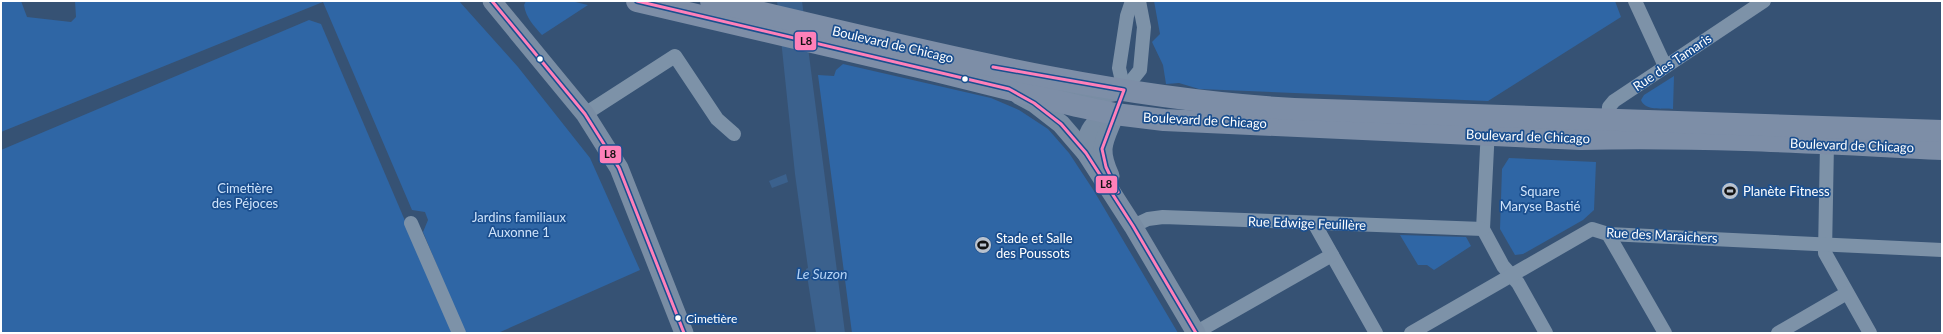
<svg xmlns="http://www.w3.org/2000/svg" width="1943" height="334" font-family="Lato,sans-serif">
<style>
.green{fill:#2f66a5}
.water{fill:#3b618d}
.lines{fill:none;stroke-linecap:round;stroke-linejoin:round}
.street{stroke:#7d92a8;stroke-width:14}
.secondary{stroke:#798da4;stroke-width:19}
.primary{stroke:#7d8ea7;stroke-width:22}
.bus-1-casing{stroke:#1b4f8f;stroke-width:6}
.bus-1{stroke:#ff80b9;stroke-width:3}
.bus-dot{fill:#fff;stroke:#1b4f8f;stroke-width:1.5}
.labels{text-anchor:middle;stroke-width:3.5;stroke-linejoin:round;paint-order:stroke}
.bus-label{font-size:12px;fill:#fff;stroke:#1b4f8f;text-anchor:start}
.street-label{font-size:13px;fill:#fff;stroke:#1b4f8f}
.park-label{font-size:13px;fill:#cfe3fa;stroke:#1b4f8f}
.poi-label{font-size:13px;fill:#fff;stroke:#1b4f8f;text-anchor:start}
.water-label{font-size:14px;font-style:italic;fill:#b5d3f5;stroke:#1b4f8f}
.line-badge{stroke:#1b4f8f;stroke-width:1.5}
.pale-badge-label{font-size:11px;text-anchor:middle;font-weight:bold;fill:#111}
</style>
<rect width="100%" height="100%" fill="#365274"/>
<g class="green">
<polygon points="1,1 21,1 27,17 71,22 76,17 75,1 459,1 518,67 590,158 640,270 498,333 465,333 423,232 428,220 425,212 412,210 323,2 1,132"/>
<path d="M526 1H571L588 5 542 35C534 26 526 18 524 5Z"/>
<polygon points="1154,1 1615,1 1621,17 1488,101 1199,89 1179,83 1166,84 1163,65 1152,42 1160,34"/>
<polygon points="309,20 321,24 453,333 1,333 1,150"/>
<polygon points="843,64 991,98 1019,110 1048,129 1069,153 1094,191 1178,333 852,333 818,75 834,76 836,70"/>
<path d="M1674 76 1673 109C1662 108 1645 111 1641 100L1644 95Z"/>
<polygon points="1509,158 1596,162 1594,210 1583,220 1523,254 1515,255 1500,229 1502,169"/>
<polygon points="1400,235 1466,237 1471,246 1434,270 1427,265 1418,265"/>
</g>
<g class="water">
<polygon points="777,1 802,1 845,333 816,333 806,269 808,268 795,174"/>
<polygon points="786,174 788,182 772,188 769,181"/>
</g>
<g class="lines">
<g class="street">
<polyline points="1635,1 1665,66"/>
<polyline points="1124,90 1140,70 1144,27 1139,1"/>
<polyline points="1124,90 1119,68 1127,16 1132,1"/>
<polyline points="585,114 675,56 717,119 734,134"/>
<polyline points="1488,128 1483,229 1503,266 1518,283 1546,333"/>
<polyline points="1607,128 1609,107 1614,101 1764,1"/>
<polyline points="1827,143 1825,253 1870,333"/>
<polyline points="411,223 459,333"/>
<polyline points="1314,223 1376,333"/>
<polyline points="1133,226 1148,219 1163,217 1483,229"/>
<polyline points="1608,234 1665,333"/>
<polyline points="1195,333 1332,255"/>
<polyline points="1411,333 1592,229 1608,234 1942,250"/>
<polyline points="1778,333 1847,293"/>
</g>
<g class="secondary">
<polyline points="492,1 585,114 619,168 684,333"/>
<polyline points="1040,90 1091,96 1119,91"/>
<polyline points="1019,95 1034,103 1061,124 1086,153 1133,226 1196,333"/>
<path d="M1086 153C1085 129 1097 116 1120 113"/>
<path d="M1110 176C1097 147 1104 142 1115 114"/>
</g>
<g class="primary">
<path d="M637 1 936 71 1077 106 1115 114 1164 120 1581 139C1701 136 1822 143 1942 149"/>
<path d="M711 1C903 45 1096 98 1294 109L1942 131"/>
</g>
<g class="bus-1-casing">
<g id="bus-1">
<polyline points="492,1 585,114 619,168 684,333"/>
<polyline points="637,1 1009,89 1034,103 1061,124 1086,153 1133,226 1196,333"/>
<polyline points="993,67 1124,90 1102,149 1106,167 1118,192"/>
</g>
</g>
<use href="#bus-1" class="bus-1"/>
</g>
<defs>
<g id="stadium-disc" transform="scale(0.9)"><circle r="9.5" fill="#b9c2ce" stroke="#1b4f8f"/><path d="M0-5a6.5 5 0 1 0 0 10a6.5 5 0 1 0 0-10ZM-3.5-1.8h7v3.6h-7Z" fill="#111"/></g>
</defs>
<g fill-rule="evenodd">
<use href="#stadium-disc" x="1730" y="191"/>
<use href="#stadium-disc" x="983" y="245"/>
</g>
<g class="bus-dot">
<circle cx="540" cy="59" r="3.5"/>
<circle cx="965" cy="79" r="3.5"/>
<circle cx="678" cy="318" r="3.5"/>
</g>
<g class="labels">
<g class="bus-label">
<text x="686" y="323">Cimetière</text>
</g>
<g class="street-label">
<text transform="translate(893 44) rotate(13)" y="5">Boulevard de Chicago</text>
<text transform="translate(1672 62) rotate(-34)" y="5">Rue des Tamaris</text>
<text transform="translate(1205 120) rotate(3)" y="5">Boulevard de Chicago</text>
<text transform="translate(1528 136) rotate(2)" y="5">Boulevard de Chicago</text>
<text transform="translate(1852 145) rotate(2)" y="5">Boulevard de Chicago</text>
<text transform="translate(1307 223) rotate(2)" y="5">Rue Edwige Feuillère</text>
<text transform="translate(1662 235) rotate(3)" y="5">Rue des Maraichers</text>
</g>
<g class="park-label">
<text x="245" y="193">Cimetière<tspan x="245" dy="15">des Péjoces</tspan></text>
<text x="1540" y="196">Square<tspan x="1540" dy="15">Maryse Bastié</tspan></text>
<text x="519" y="222">Jardins familiaux<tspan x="519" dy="15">Auxonne 1</tspan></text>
</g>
<g class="poi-label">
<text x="1743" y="196">Planète Fitness</text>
<text x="996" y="243">Stade et Salle<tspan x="996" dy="15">des Poussots</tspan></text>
</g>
<g class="water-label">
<text x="822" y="279">Le Suzon</text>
</g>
</g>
<g class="line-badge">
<rect x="794" y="31" width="23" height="20" rx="4" fill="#ff80b9"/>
<rect x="599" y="145" width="23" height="19" rx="4" fill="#ff80b9"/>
<rect x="1095" y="175" width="23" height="19" rx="4" fill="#ff80b9"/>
</g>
<g class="pale-badge-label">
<text x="806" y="45">L8</text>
<text x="610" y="158">L8</text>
<text x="1106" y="188">L8</text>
</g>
<rect width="1943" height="334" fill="none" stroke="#ffffff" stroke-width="4"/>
</svg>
